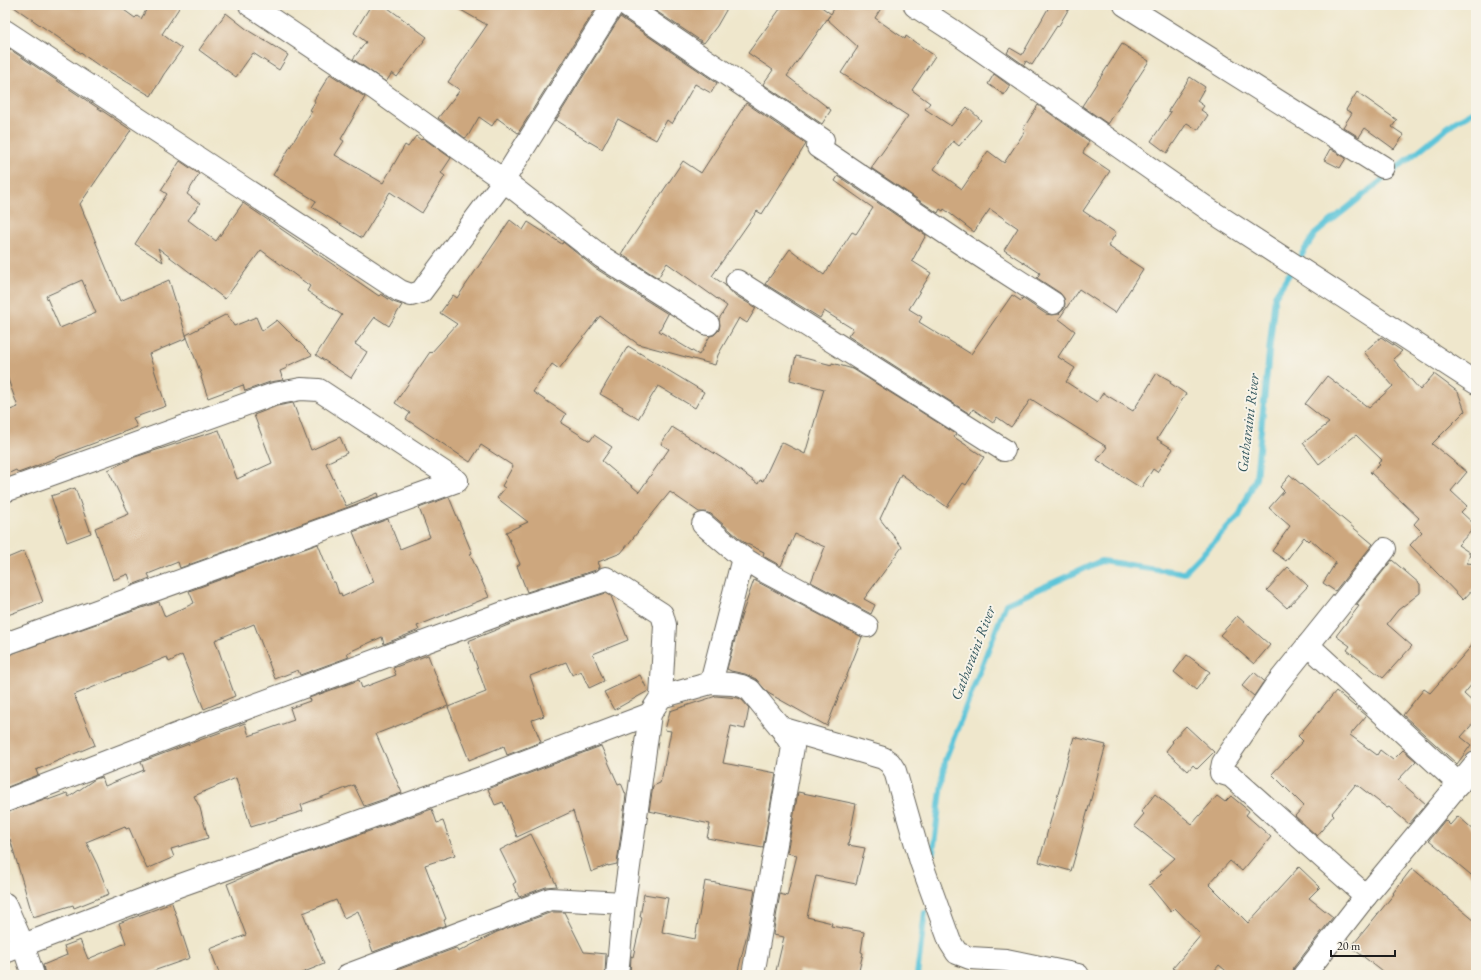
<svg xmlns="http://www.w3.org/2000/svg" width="1481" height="980" font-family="'EB Garamond',serif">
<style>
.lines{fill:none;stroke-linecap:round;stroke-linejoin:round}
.stream{stroke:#5dc5d9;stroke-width:6}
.building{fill:#cda77e;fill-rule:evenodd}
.minor-casing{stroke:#66635a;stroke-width:24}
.minor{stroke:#fff;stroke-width:22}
.labels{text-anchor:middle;stroke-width:4;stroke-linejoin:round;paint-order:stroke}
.water-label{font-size:15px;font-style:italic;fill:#33575e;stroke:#f7f3e8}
</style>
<rect width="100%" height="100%" fill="#f7f3e8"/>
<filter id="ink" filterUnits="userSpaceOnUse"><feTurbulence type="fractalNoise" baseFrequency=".025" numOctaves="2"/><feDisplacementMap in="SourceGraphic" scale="8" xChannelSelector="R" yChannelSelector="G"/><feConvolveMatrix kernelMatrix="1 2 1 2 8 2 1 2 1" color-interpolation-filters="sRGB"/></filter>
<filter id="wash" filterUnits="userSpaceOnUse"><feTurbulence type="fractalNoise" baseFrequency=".012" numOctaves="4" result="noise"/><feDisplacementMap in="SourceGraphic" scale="16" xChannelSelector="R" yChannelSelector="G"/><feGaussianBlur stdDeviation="0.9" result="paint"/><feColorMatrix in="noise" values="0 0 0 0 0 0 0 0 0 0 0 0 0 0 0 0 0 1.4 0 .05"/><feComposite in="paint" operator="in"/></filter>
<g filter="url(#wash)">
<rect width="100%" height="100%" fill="#efe7cc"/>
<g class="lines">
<g class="stream">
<polyline points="933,852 945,760 1006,604 1101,561 1184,573 1239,516 1256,478 1275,296 1315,234 1453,123 1476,110"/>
<polyline points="917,975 925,913"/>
</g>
</g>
<g id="blocks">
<g class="building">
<polygon points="11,5 117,5 135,18 137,16 141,19 149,5 181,5 162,34 182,49 164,74 151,96 98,65"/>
<polygon points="371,5 384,5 427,37 397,77 392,73 386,82 353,59 366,42 354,33"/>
<polygon points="452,5 598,5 518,133 497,118 492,126 479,117 468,136 465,138 438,118 460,90 448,82 487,25"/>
<polygon points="647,5 729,5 717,26 704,43"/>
<polygon points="783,5 819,5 831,14 836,5 883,5 875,18 905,39 906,36 935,56 912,90 930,103 925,109 951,126 967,107 981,120 959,146 953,141 934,169 962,189 988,151 1004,163 1025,131 1023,129 1038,105 1089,141 1083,153 1110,171 1083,211 1116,233 1108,246 1143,269 1115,313 1079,289 1059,319 1075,331 1058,357 1075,368 1066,382 1097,402 1103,393 1133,411 1157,373 1171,381 1170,383 1186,394 1157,439 1173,449 1157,472 1153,469 1141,488 1097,460 1107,447 1031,399 1011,427 997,417 993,423 973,409 970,414 848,336 853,329 824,311 820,318 765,284 790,249 824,275 852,232 856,234 873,208 835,181 838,176 926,235 912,261 931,273 909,309 922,317 919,322 971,354 1012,295 1021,301 1022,298 1046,314 1052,315 1059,314 1064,309 1065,304 1064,298 1060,293 1037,278 1040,273 1004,250 1018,228 990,209 974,232 944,209 943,211 940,209 938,213 871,168 908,116 841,73 858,47 827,19 830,15 787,76 831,110 822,124 763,84 773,70 748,53"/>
<polygon points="1050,5 1071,5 1058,27 1057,26 1032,65 1026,61 1024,65 1007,53 1010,48 1022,55"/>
<polygon points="226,13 249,31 288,55 279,70 253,53 236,77 199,50"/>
<polygon points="620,17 717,83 711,93 695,84 672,124 667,120 656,140 618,119 602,149 574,133 575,132 556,120"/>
<polygon points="1122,44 1149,61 1108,124 1082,106"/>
<path d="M5 46 131 130 80 204 120 301 169 280 187 338 149 354 166 406 133 418 137 427 60 456 29 469 18 473 16 470 5 475V412L18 407 5 371ZM82 280 96 313 60 328 46 296Z"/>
<polygon points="330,74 365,97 341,139 344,141 335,155 383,183 405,145 408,147 416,136 421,140 423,138 451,158 441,173 445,176 422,213 390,192 362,238 312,207 316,201 273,175 312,111 310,110 315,102 314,100"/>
<polygon points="994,74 1010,86 1004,95 988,84"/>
<polygon points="1190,77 1205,87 1197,101 1204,106 1201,110 1208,115 1198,130 1187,123 1167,153 1151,141 1171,112 1168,111"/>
<polygon points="1357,92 1397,120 1392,127 1404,135 1394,149 1365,128 1359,137 1343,127 1352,113 1346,110"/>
<polygon points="746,103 806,144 762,214 757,211 712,276 725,285 730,292 756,308 747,323 739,318 718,355 715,365 638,344 600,316 559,369 552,364 533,392 566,414 561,423 590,441 594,435 612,447 602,461 639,492 669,449 661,444 672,427 730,463 758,484 760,480 763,481 781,442 805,454 824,389 790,380 796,356 832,365 832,363 853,369 956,434 954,437 984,457 966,485 963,483 947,507 901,474 880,519 902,547 864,599 875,605 871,614 811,582 825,547 795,534 781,566 763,556 764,552 745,543 711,514 705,512 699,512 670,492 621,553 598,562 600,567 596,570 527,592 517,566 520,564 506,532 528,522 497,498 505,488 502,486 513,466 481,445 470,462 406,419 410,413 395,403 430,352 431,353 457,324 440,313 453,295 457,298 510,220 523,230 528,222 562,244 563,242 595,268 668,314 659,331 699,355 710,336 714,335 719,330 720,325 719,319 727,306 667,263 658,278 621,254 683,161 701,173"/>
<polygon points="1330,149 1346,158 1340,168 1324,160"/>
<polygon points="180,161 199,174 187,194 200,204 188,220 216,241 243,203 379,296 381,294 393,302 402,305 389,326 375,317 355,344 367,352 351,378 316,355 342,315 307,291 310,286 261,250 225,299 158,248 163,262 135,244 167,194 161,190"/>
<polygon points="227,314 234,326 256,317 262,331 277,320 312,355 287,366 287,368 280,371 283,380 270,382 245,391 243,385 208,398 201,377 202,376 186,335"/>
<polygon points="1381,337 1402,351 1393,359 1420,390 1434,374 1458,392 1465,411 1432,444 1467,472 1451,491 1467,506 1461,512 1476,526 1458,545 1470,553 1467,563 1476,564 1476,586 1463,600 1410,545 1422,532 1414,524 1419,518 1370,472 1380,465 1378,463 1382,460 1356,435 1319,464 1303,443 1329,423 1305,404 1327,376 1369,408 1393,386 1364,352"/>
<polygon points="628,346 704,392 695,408 658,386 638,419 622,409 623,407 600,394"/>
<polygon points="293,403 311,450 340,437 347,453 326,463 346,506 378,493 379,496 180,568 178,562 148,574 150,578 132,585 128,574 113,580 95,528 129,514 108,470 135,457 219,430 237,479 272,463 254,415 277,406"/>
<polygon points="1290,475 1373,544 1335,591 1323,583 1336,562 1310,539 1308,541 1304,537 1286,561 1272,551 1290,526 1269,508 1284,491 1280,487"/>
<polygon points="75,488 91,533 67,542 51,496"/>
<polygon points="449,497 472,553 470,554 489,597 417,626 419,630 384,644 382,637 347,653 349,657 300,675 298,670 275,679 254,624 215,640 235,696 204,709 182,655 169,662 167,657 74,695 95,745 36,770 38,775 5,788 5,656 159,602 165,617 194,603 189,591 318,544 333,582 335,582 339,594 341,593 342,597 374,582 353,532 388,519 400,549 430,537 419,508"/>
<polygon points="24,551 43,602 5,616 5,559"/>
<polygon points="1392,560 1420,584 1420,593 1398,610 1387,624 1412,646 1383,678 1347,650 1350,646 1336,636 1359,606 1356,605"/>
<polygon points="1288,567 1308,586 1287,608 1267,590"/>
<polygon points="754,580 862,637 827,726 768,693 756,679 745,674 731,671 727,669 741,617"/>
<polygon points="606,593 611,596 628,640 593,654 604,681 589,688 581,671 572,675 566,662 530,676 544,716 532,720 541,742 507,755 504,746 469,760 448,707 486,692 468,641 521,620"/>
<polygon points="1237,616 1270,645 1254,664 1220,635"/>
<polygon points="1476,641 1476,679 1464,694 1476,705 1476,720 1461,737 1471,745 1457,764 1403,715 1424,689 1430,693"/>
<polygon points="428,655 448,706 376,734 402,793 364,806 354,785 301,805 303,811 251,827 236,778 194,796 200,808 208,838 171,849 174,857 147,869 129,828 126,829 125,826 86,842 97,864 109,894 74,908 73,905 33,917 10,839 5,840 5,813 47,798 48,800 67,793 69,797 95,779 102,777 105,786 144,770 141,762 245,723 249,736 294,720 290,708 310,701 309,698 359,680 362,688 396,675 393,668"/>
<polygon points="1187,655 1210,672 1196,690 1174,672"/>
<polygon points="1254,672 1264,681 1254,696 1242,686"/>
<polygon points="640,675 648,691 614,710 604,692"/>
<polygon points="1336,691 1366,716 1350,735 1377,755 1380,750 1393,760 1403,750 1416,761 1398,780 1426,804 1409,824 1389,807 1387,808 1356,784 1332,813 1334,815 1317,836 1295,816 1304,806 1272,774 1303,741 1298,736"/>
<polygon points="716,696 738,698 742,700 749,708 745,729 731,726 723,763 776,773 763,848 707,838 710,824 649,811 653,786 660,783 662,776 671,731 665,730 670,711"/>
<polygon points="1186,726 1214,752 1197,769 1193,765 1188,771 1166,751 1173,742 1172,741"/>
<polygon points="1074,737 1106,745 1071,871 1039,862"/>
<polygon points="601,746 618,784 621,783 626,795 617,864 608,866 608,865 591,872 573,811 517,837 503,802 495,805 488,789"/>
<polygon points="798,792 856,804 848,845 865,848 856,884 816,876 807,917 832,923 831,926 864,932 861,952 863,953 858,975 828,975 799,969 798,975 775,975 784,937 773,935 780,894 787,896 797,855 787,853"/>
<polygon points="1155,794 1192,824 1217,796 1225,802 1231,796 1249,811 1246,815 1271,837 1242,871 1230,861 1209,884 1248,923 1299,867 1320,887 1309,898 1333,917 1294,967 1292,975 1231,975 1219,965 1211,975 1181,975 1173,968 1201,935 1175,908 1171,912 1149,885 1162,874 1160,872 1175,858 1134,826 1144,814 1141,812"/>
<polygon points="432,809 437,823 443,821 455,855 425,865 446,919 444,920 446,925 373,952 358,911 344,918 336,900 303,913 324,964 297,975 220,975 210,949 246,935 227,884 273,865"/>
<polygon points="1458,816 1476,832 1476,879 1429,840 1445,820 1450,825"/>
<polygon points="531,834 557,886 546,887 519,897 513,884 516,882 500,850"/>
<polygon points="1412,868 1476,922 1476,970 1472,975 1387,975 1351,947 1394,894 1393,893"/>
<polygon points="705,881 755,890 748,930 737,975 630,975 631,956 633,957 642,917 640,917 644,894 668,898 662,932 695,939"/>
<polygon points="172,903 190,958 142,975 45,975 43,965 67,955 64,946 80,940 88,959 126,943 119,923"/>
<polygon points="552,912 564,912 584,952 606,954 605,975 390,975 389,973 456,948 458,952 497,932"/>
</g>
</g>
</g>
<g filter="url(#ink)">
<use href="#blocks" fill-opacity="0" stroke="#66635a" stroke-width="1"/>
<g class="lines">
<g class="minor-casing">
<g id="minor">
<polyline points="250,5 374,88 503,180 602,257 708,324"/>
<polyline points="625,5 823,140"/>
<polyline points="1125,5 1383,167"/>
<polyline points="915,6 952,30 1211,211 1476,383"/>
<polyline points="5,31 400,291 411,295 421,292 500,186 613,5"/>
<polyline points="818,147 963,245 1053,303"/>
<polyline points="737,281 1004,450"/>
<polyline points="5,491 274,394 301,389 319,390 457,481"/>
<polyline points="703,524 743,558 764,571 867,626"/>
<polyline points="5,644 457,481"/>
<polyline points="1308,645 1459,784"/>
<polyline points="711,683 743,558"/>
<polyline points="781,728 883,758 890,763 895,771 921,862 950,942 957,953 970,958 1006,960 1078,975"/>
<polyline points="5,801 204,724 514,609 603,581 606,578 662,614 665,625 661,697"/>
<polyline points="1366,896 1231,776 1221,773 1223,763 1276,685 1385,549"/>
<polyline points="5,904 23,945 33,975"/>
<polyline points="5,952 178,886 492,774 650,714"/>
<polyline points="348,975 550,899 624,903"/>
<polyline points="617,975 624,903 650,714 661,697 711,683 732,684 742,686 750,690 781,728 793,747 753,975"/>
<polyline points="1304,975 1361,902 1476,763"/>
</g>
</g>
<use href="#minor" class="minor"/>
</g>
</g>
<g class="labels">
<g class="water-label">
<text transform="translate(1248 423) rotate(-83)" y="5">Gatharaini River</text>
<text transform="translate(973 653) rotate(-69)" y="5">Gatharaini River</text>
</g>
</g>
<rect width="1481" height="980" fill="none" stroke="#f7f3e8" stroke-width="20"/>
<path d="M1331 950v6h64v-6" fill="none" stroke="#1c1c1c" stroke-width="2"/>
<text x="1337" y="950" font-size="12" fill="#1c1c1c" stroke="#f7f3e8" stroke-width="3" paint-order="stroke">20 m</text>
</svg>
